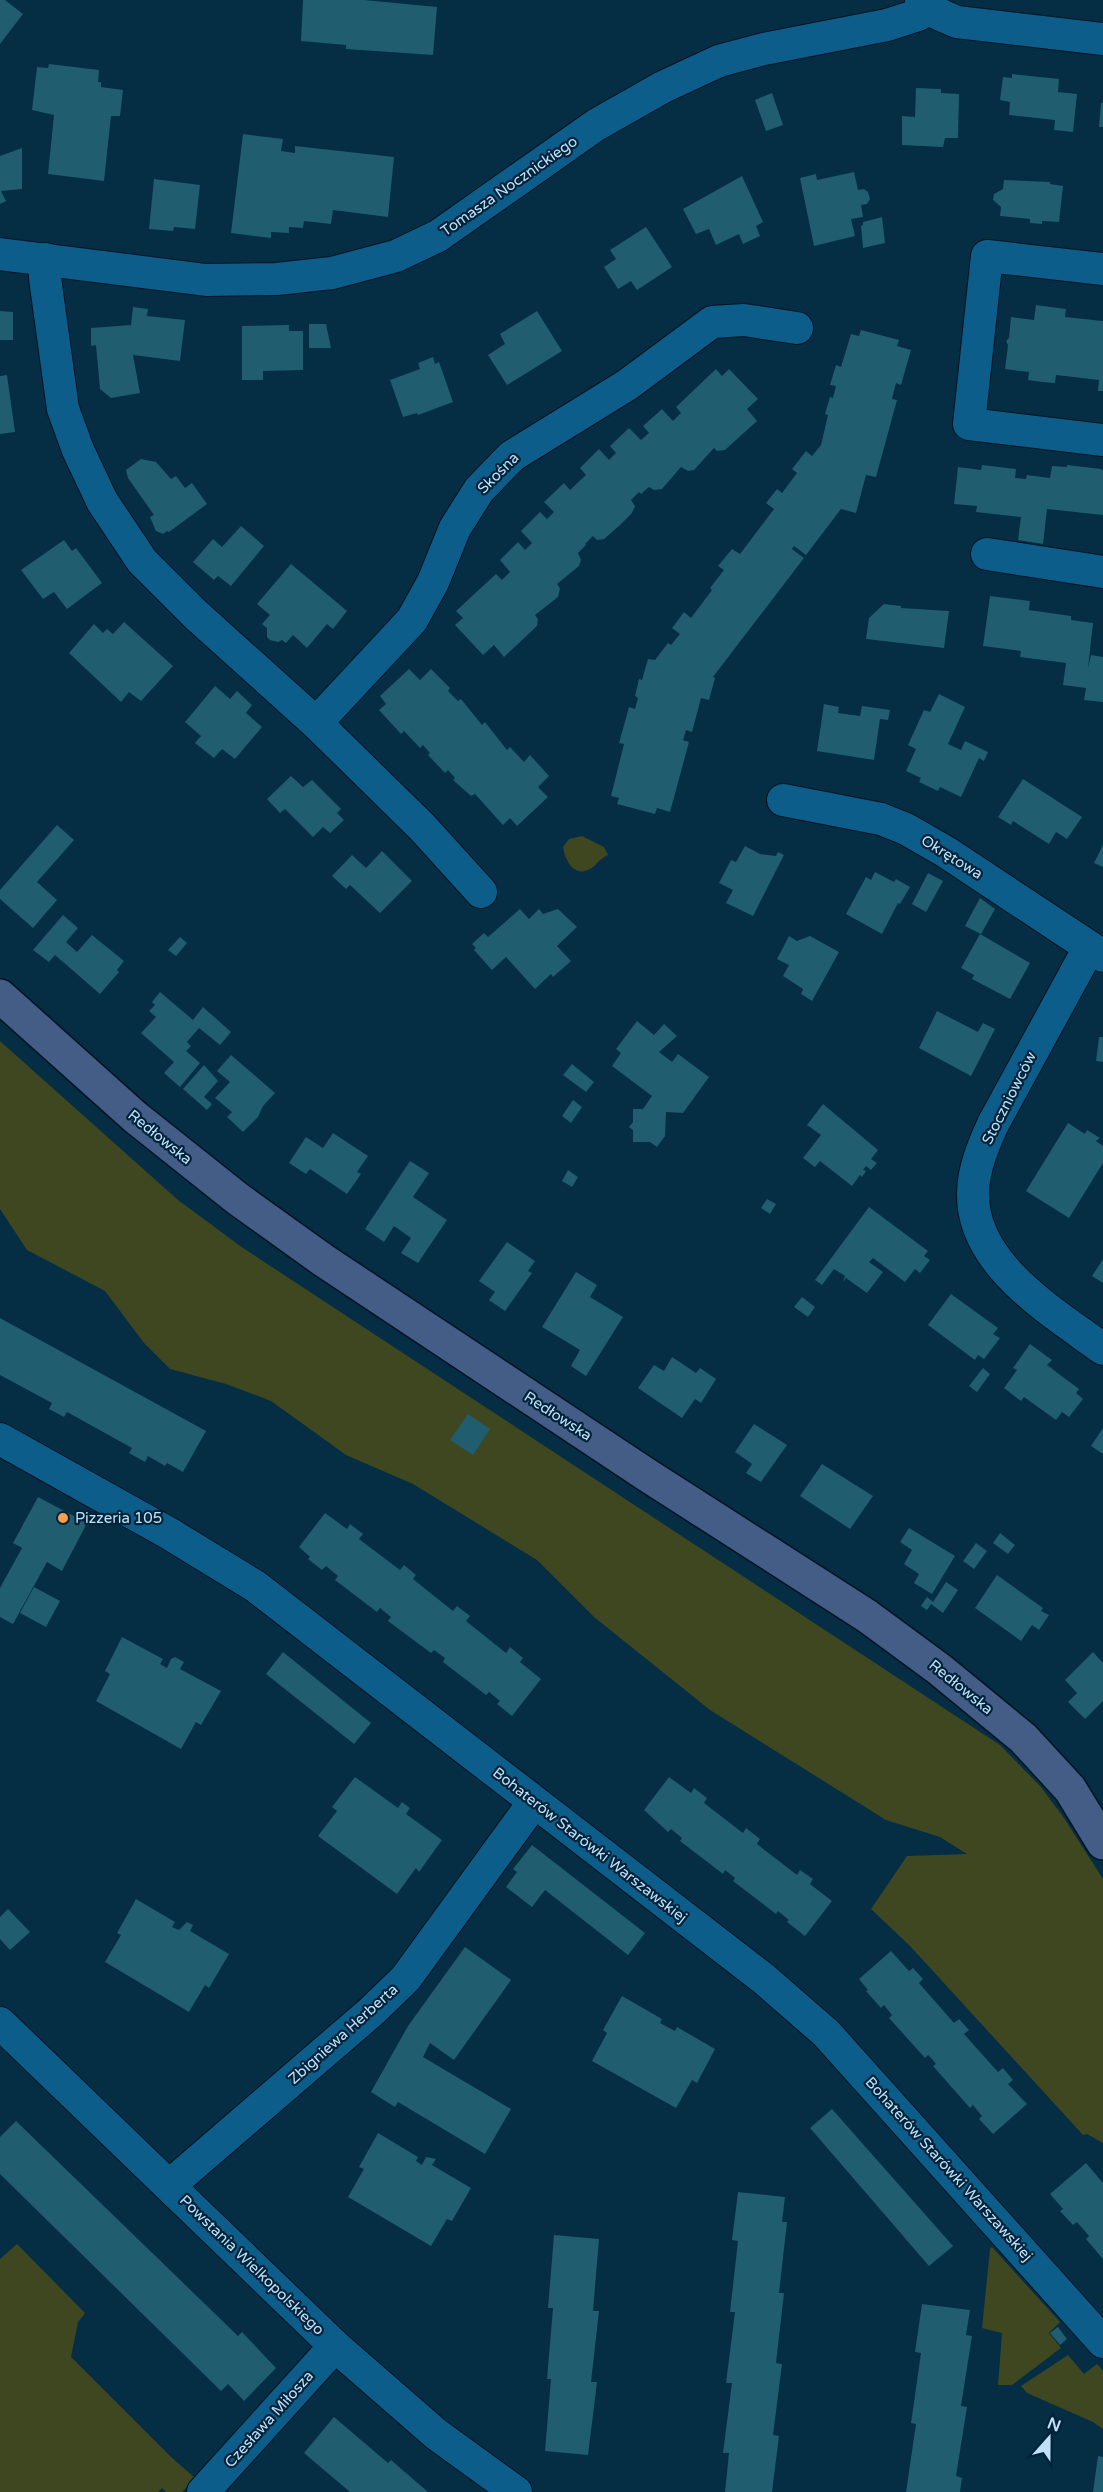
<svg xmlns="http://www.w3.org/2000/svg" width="1103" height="2492" font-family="'Varela Round',sans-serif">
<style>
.green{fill:#3e4720}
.building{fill:#1f5d6f}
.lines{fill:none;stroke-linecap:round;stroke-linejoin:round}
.street-casing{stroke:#011422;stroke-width:34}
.secondary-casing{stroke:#011422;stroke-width:36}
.street{stroke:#0c5d89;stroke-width:32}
.secondary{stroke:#445d87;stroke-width:33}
.poi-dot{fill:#f99f4d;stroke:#002339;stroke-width:2}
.labels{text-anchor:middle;stroke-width:4.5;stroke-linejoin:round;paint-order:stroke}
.street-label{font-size:15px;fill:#bee0f9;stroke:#002339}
.poi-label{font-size:15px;fill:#bee0f9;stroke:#002339;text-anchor:start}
</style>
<rect width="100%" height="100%" fill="#052d44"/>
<g class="green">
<path d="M582 836 604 847 608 855C596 861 598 865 590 869 574 878 565 860 563 847L569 839Z"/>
<polygon points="0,1041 178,1200 243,1248 1000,1745 1041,1787 1064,1818 1103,1879 1103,2143 1087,2134 1083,2135 910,1946 871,1909 907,1856 967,1854 940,1837 886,1820 710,1710 594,1617 537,1560 413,1484 346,1455 271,1401 226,1384 170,1369 144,1343 105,1291 27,1250 0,1209"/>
<polygon points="17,2244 85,2313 78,2322 71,2357 171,2457 195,2478 182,2492 166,2492 162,2488 158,2492 0,2492 0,2259"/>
<polygon points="992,2247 1060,2322 1049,2333 1061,2348 1012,2385 998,2385 1002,2333 982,2328 990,2249"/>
<polygon points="1068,2355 1084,2374 1097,2364 1103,2371 1103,2429 1093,2422 1027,2393 1021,2386"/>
</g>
<g class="building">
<polygon points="0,0 5,0 23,14 0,44"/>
<polygon points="303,0 364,0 437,7 433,55 346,49 346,45 301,41"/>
<polygon points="49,64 99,70 98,82 101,82 101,87 123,90 120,116 111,116 104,181 48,174 54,115 32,110 37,67 48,68"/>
<polygon points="1012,74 1059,79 1058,92 1077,94 1073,132 1054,130 1055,120 1009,115 1010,102 1000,100 1003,77 1012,78"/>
<polygon points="916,88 941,89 941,93 959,94 958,138 945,138 943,147 902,145 902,116 915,117"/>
<polygon points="772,93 783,125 766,131 755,100"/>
<polygon points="1101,103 1103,103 1103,127 1099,127"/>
<polygon points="243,134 283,139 281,151 295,153 295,146 394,157 388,217 333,210 331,224 304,221 303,228 289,227 289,233 271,232 271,238 231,233"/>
<polygon points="22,148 22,189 1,191 6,201 0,204 0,156"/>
<polygon points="854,172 858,190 864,189 868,192 870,199 867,204 861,205 863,217 851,219 855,236 814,246 800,178 816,174 817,180"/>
<polygon points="742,176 763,222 756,226 760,236 743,244 739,234 716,245 709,229 696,234 683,209"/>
<polygon points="154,179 200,185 195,229 174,227 173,231 149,229"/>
<polygon points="1004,180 1050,182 1050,184 1063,186 1059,222 1042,221 1042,224 1030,223 1030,219 1000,216 1001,207 993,200 994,194 1003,189"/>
<polygon points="882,217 885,243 863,248 861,226 863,225 863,222"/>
<polygon points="646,227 672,267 637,290 631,281 618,289 604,267 616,259 610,250"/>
<polygon points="1036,305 1066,309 1065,317 1103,321 1103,391 1098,391 1099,380 1056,375 1055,383 1042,382 1028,380 1029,372 1005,369 1008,345 1006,341 1009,338 1011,317 1034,320"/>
<polygon points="133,307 148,309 147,316 185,320 180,361 133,355 140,393 111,398 100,389 96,345 91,346 91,328 131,325"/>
<polygon points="0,311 13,312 13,340 0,340"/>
<polygon points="537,311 562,351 507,385 488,355 505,344 500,334"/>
<polygon points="309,324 326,324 331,348 309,348"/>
<polygon points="289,325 289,331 303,331 303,370 263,371 263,380 242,380 242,326"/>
<polygon points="861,330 899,340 897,346 911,350 901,385 896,383 892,399 897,400 876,477 866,475 856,513 841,509 806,555 794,546 792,549 804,558 713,677 715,678 709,700 701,698 692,732 686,730 683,740 689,742 670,812 657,808 655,814 617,804 619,798 611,796 624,744 619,743 629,707 635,709 638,698 635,696 639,679 642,680 648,659 655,660 668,643 671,645 680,634 672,628 684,612 691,618 712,590 710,588 724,570 718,566 732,549 740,554 774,509 766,503 777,489 782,493 797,473 792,469 806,451 812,456 821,445 828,415 825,414 830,397 833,398 836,386 830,385 836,365 841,367 851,334 859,336"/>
<polygon points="433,357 435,364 439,362 453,402 418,415 417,413 403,417 390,380 420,369 418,363"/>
<polygon points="716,369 722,376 729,369 758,399 747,409 757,421 725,450 717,451 714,448 694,470 688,471 681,467 662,489 654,490 649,487 641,494 639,492 631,500 635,506 632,513 619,526 604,539 597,540 593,536 585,544 586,545 578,553 581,560 579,566 557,584 560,588 558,597 535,615 538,619 537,626 504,657 494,645 483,655 455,625 463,618 456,611 496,574 502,580 510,572 500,560 518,542 525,550 532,543 521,531 540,512 547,519 554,512 544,502 564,483 570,490 586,475 580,468 599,449 609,460 616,453 610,446 629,428 641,440 649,433 643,426 662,409 673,421 681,413 676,407"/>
<polygon points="7,375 15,432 0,434 0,376"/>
<polygon points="141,459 156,462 171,479 176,476 185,488 192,483 207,504 169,532 167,531 163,534 156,531 150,517 154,515 128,478 126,470"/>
<polygon points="982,465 1016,469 1015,478 1026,479 1027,475 1050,478 1052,466 1067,467 1067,465 1101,469 1103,471 1103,515 1047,509 1043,544 1018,540 1021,517 976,512 977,506 954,504 958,467 981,470"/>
<polygon points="241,526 264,546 231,586 218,576 214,580 193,562 213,539 222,547"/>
<polygon points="64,540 72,551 76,548 102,583 67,609 54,592 43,599 21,570"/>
<polygon points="291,564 347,611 333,629 327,624 307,648 293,635 286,643 282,640 278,642 270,640 267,637 267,628 262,624 270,615 257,604"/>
<polygon points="990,596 1030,601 1029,610 1071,616 1071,620 1093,623 1088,668 1091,655 1103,657 1103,702 1084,700 1086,688 1063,685 1066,663 1020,657 1021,651 983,646"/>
<polygon points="884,604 901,606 901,608 949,611 944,648 866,639 869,618"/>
<polygon points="124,622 173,666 141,701 129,692 121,702 69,653 94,624 103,633 107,629 113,634"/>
<polygon points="409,669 420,680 431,669 450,688 448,691 458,701 461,699 482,725 485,722 507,750 510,747 524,762 530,755 549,776 538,787 548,797 517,826 510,818 503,825 475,794 471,796 453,780 455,778 448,770 445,773 428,755 430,753 423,745 420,748 404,731 401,734 379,710 386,704 380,696"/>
<polygon points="215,686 230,699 237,691 252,705 246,713 262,727 235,759 222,749 214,758 195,743 201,736 185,722"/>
<polygon points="939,694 965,707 948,744 961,750 965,741 988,752 984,761 979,758 961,797 940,787 938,791 919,782 921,778 906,771 916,749 908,745 924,710 930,712"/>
<polygon points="824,704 839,707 838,713 860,716 862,706 890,710 888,720 880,719 874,760 817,751"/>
<polygon points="291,776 303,787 312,780 341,809 337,813 344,820 330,833 323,827 313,837 285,809 280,813 267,799"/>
<polygon points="1023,779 1082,817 1067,839 1056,832 1049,844 1013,821 1011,825 998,817"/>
<polygon points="57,825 74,840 37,882 57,900 33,928 0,899 0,890"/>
<polygon points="1103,845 1103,867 1094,863"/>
<polygon points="745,846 760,854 776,856 778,852 784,855 753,916 726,903 733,890 719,883 731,860 736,862"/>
<polygon points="382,851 412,881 380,913 350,885 346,889 332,876 352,855 366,868"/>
<polygon points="875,872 894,882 896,879 910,887 900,904 898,903 882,934 846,914 866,877 871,880"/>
<polygon points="928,873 943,881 926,912 912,904"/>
<polygon points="980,898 995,909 981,934 965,926"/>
<polygon points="520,909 529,919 539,909 543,914 558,909 577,927 557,946 571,961 553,977 551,974 535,989 506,957 492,970 474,950 476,948 472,944 484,933 488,937"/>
<polygon points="63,915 78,928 66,942 77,952 92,935 124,961 117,970 119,972 100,994 55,955 49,962 33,950"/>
<polygon points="980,934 1030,963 1010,999 972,979 974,975 961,968"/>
<polygon points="789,936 797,941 810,936 839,952 812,1001 801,994 803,989 783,976 789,965 777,959"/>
<polygon points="180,937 187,943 176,956 168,950"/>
<polygon points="160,992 193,1020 203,1007 231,1032 220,1045 199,1028 187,1042 191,1046 186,1051 200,1063 180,1087 164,1073 174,1062 141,1033 156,1017 149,1011 155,1005 152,1002"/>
<polygon points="937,1011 978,1032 983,1023 995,1029 971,1076 919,1048"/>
<polygon points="637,1021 654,1035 664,1024 677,1036 659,1052 672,1062 678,1054 709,1077 683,1113 666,1112 665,1136 657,1147 650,1142 633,1142 633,1130 629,1127 633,1122 633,1109 643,1109 652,1096 612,1066 621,1053 616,1049"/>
<polygon points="1099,1037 1103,1037 1103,1062 1096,1061"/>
<polygon points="231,1055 275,1093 263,1106 258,1117 243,1132 227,1117 232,1112 215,1098 230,1082 217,1071"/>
<polygon points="572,1064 594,1082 586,1092 563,1075"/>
<polygon points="204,1065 218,1081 204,1097 212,1104 207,1110 183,1089"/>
<polygon points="573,1100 582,1107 571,1123 562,1116"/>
<polygon points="823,1104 878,1150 871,1159 877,1163 871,1170 866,1166 863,1170 866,1171 862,1177 860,1175 852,1186 820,1161 815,1167 803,1158 821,1135 807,1125"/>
<polygon points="1068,1123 1085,1134 1087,1130 1100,1138 1096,1141 1103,1146 1103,1163 1069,1218 1026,1191"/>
<polygon points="333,1133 368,1156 357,1172 361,1174 347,1194 310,1169 306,1174 289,1163 306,1137 323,1148"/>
<polygon points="410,1161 429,1173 413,1197 447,1220 418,1263 401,1253 411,1238 394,1226 384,1242 365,1229"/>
<polygon points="568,1170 578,1177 572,1187 562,1181"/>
<polygon points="767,1199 776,1204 770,1214 761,1208"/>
<polygon points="869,1207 928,1251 924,1256 930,1260 920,1273 915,1269 905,1282 873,1258 869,1262 883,1272 867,1293 846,1278 843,1282 845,1276 834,1269 822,1285 815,1280"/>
<polygon points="507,1242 535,1261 528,1271 532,1273 505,1311 489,1300 495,1292 479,1281"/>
<polygon points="1103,1259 1103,1283 1092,1276"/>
<polygon points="576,1272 597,1285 590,1297 623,1317 586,1376 571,1366 580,1350 542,1327"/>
<polygon points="951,1294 998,1328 993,1334 1000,1338 984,1359 978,1355 975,1360 928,1325"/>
<polygon points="802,1297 815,1307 808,1317 794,1307"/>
<polygon points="0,1318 206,1431 183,1472 167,1463 165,1466 148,1456 145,1462 129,1453 132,1448 67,1412 64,1417 49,1409 52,1403 0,1375"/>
<polygon points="1030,1344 1052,1360 1047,1365 1079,1389 1076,1393 1083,1399 1069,1417 1062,1412 1056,1420 1024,1397 1021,1401 1004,1388 1017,1370 1013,1368"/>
<polygon points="672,1357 696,1373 700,1368 716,1379 701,1403 695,1399 682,1418 638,1388 654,1365 664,1371"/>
<polygon points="983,1368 990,1374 977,1392 969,1386"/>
<polygon points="468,1414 490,1429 473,1455 450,1440"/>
<polygon points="754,1424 787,1445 761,1482 746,1473 752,1464 735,1452"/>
<polygon points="1103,1428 1103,1454 1091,1446"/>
<polygon points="822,1464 873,1496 850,1529 800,1496"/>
<polygon points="38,1497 87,1523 62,1571 47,1562 13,1624 0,1617 0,1588 22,1548 13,1543"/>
<polygon points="325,1513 347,1529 350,1524 363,1534 359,1539 400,1570 404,1565 416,1575 413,1579 453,1611 457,1606 470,1616 466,1621 506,1653 510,1647 523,1658 520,1662 541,1679 512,1716 497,1704 500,1701 489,1692 486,1695 443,1662 445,1658 434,1650 431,1653 388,1621 391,1617 386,1613 380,1608 377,1612 335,1580 338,1576 326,1566 322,1570 308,1559 310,1557 299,1547"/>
<polygon points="909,1528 955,1556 932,1594 914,1583 919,1574 904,1564 912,1550 900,1542"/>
<polygon points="1000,1533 1015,1545 1008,1554 993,1543"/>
<polygon points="976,1543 987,1551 974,1569 963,1561"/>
<polygon points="997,1575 1043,1608 1041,1611 1049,1615 1039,1630 1032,1625 1021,1641 975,1608"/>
<polygon points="946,1582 958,1590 943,1613 931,1604 927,1610 921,1606 927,1597 933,1602"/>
<polygon points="34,1587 60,1601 46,1627 20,1613"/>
<polygon points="122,1637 163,1659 160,1664 167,1668 171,1659 175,1657 184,1662 180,1669 221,1691 201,1725 196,1722 181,1749 96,1701 110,1674 105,1671"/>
<polygon points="283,1652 371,1723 354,1744 266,1674"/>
<polygon points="1093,1652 1103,1663 1103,1701 1085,1719 1068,1702 1077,1693 1065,1680"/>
<polygon points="355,1777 398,1808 402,1802 410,1808 406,1814 442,1840 419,1872 416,1868 397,1894 318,1836 337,1811 332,1807"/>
<polygon points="669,1777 691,1793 694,1788 707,1798 704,1803 743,1833 746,1828 760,1839 757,1844 797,1875 800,1870 813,1879 810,1884 832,1901 805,1936 787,1922 789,1920 784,1916 778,1911 776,1914 733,1881 735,1878 725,1870 723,1874 680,1841 682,1838 671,1829 668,1832 644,1810"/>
<polygon points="532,1845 645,1933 628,1955 545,1890 532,1907 506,1887 517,1872 513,1869"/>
<polygon points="136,1899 175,1922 172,1927 179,1930 187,1922 193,1925 190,1931 229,1954 209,1988 205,1985 189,2012 105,1962 121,1935 117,1933"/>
<polygon points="8,1909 30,1932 10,1950 0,1939 0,1917"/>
<polygon points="465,1947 511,1980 454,2060 430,2043 423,2057 511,2109 485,2154 398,2102 395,2107 371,2092 408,2026"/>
<polygon points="891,1951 909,1971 913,1968 923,1979 919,1983 954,2023 959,2019 969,2030 964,2034 998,2072 1003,2068 1013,2080 1008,2084 1027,2104 993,2134 979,2119 982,2116 977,2110 973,2105 970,2108 933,2066 936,2064 932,2059 928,2055 925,2058 889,2018 892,2015 884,2005 881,2008 866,1991 868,1990 859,1979"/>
<polygon points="622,1996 662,2019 660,2023 675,2031 677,2027 715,2049 697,2083 692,2080 676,2108 592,2061 607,2033 603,2030"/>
<polygon points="832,2109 953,2246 929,2266 810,2128"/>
<polygon points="16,2121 238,2336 242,2332 276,2368 244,2401 228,2384 221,2391 0,2174 0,2137"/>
<polygon points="378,2133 418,2157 416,2161 422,2165 426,2157 436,2159 432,2165 471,2188 452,2221 447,2219 431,2246 348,2197 364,2169 359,2167"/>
<polygon points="1086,2163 1103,2183 1103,2259 1086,2239 1089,2236 1077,2222 1073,2225 1060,2211 1063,2209 1050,2194"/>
<polygon points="738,2192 785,2197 782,2222 787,2222 779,2293 784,2293 776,2363 782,2364 773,2435 779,2436 772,2492 725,2492 729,2453 723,2453 732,2383 726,2383 735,2312 730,2312 738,2241 732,2240"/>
<polygon points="554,2235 599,2239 593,2311 599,2311 591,2382 597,2382 588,2455 545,2451 551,2379 547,2379 553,2308 548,2308"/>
<polygon points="922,2304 970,2310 966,2335 972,2336 961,2406 967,2407 956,2476 962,2478 960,2492 906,2492 916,2424 911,2423 921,2353 915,2352"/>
<polygon points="1058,2327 1067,2339 1060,2345 1050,2333"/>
<polygon points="334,2417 388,2463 391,2460 428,2492 350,2492 304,2453"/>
<polygon points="1098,2456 1103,2457 1103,2492 1093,2492"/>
</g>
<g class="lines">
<g class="street-casing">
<g id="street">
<path d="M921 0C931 12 943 16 957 22L1103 39"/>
<polyline points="0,254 206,280 277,279 332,273 396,256 438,236 596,125 663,87 719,61 764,49 887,25 918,15 927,8"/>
<polyline points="45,259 45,278 63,409 78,450 102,501 142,561 195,614 316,723 422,827 481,892"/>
<polyline points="1103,269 987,256 969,424 1103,440"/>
<polyline points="987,554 1103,572"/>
<polyline points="316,723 412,620 433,582 455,528 479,490 512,456 627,385 712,322 744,320 797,328"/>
<polyline points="783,800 881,819 906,829 946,852 1103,956"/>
<path d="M1089 948 993 1124C983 1146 973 1170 973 1194 972 1265 1053 1312 1103 1349"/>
<polyline points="0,1439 170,1534 255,1586 764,1979 826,2033 1103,2342"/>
<polyline points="0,2023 335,2346 436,2434 516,2492"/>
<polyline points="170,2185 372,2011 406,1978 534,1802"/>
<polyline points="203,2492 335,2346"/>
</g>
</g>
<g class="secondary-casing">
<polyline id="secondary" points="0,996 135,1117 238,1199 323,1260 647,1475 867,1616 939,1669 1023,1738 1070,1789 1103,1843"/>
</g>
<use href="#street" class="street"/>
<use href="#secondary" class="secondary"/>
</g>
<circle class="poi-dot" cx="63" cy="1518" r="6"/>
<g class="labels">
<g class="street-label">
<text transform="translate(509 186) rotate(-35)" y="5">Tomasza Nocznickiego</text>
<text transform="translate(498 473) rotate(-45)" y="5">Skośna</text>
<text transform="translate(952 857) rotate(32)" y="5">Okrętowa</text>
<text transform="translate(1009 1098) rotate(-63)" y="5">Stoczniowców</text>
<text transform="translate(160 1137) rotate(39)" y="5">Redłowska</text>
<text transform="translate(558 1416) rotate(33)" y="5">Redłowska</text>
<text transform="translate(961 1687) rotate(39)" y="5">Redłowska</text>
<text transform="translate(590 1845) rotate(38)" y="5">Bohaterów Starówki Warszawskiej</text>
<text transform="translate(343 2034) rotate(-42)" y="5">Zbigniewa Herberta</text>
<text transform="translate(949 2169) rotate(48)" y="5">Bohaterów Starówki Warszawskiej</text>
<text transform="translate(252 2265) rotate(44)" y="5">Powstania Wielkopolskiego</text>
<text transform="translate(269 2419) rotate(-48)" y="5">Czesława Miłosza</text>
</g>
<g class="poi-label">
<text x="75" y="1523">Pizzeria 105</text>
</g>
</g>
<g transform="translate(1049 2438) rotate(21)" stroke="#002339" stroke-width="4.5" paint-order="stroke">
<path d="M0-4.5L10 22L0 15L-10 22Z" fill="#bee0f9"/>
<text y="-9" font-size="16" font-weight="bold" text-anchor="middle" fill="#bee0f9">N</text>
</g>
</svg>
